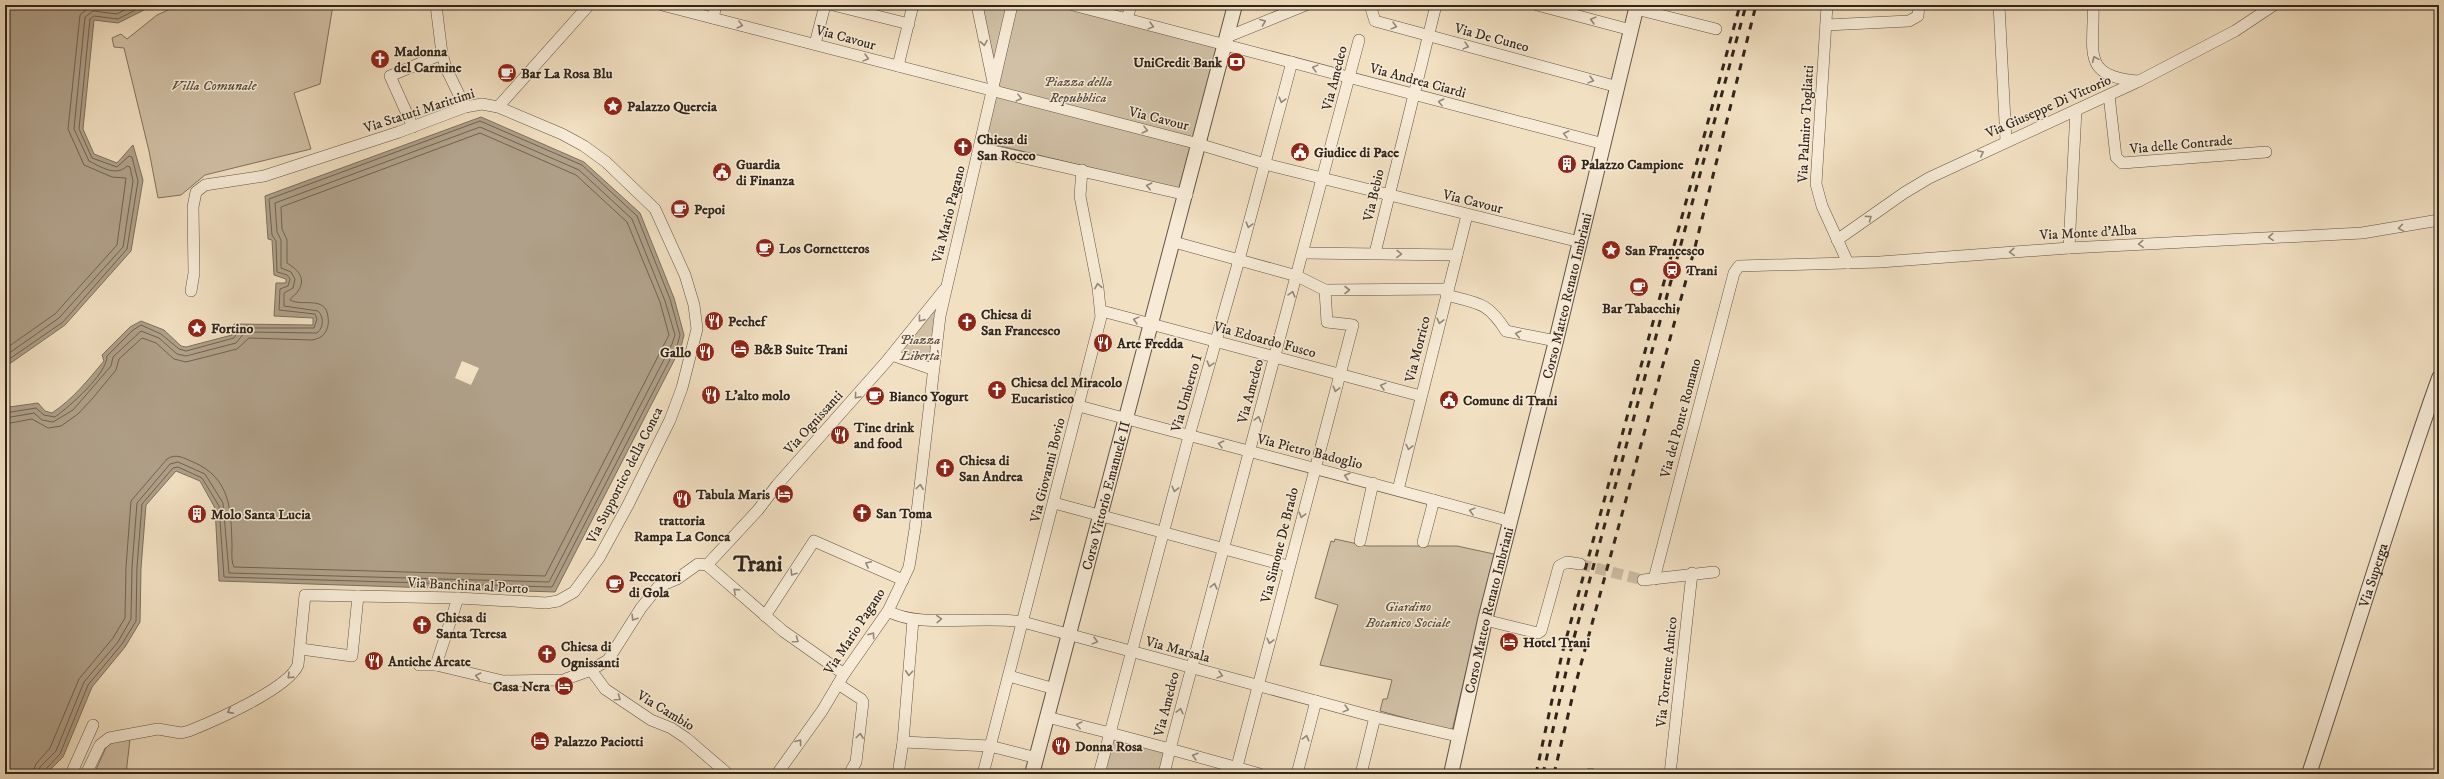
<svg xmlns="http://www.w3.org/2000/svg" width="2444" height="779" font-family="'IM FELL DW Pica',serif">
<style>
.green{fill:#d1c0a6;stroke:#817260}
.water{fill:#b0a089;stroke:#7d6f5d}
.pier{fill:#f2e0c2}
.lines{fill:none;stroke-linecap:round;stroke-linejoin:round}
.shore{stroke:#706252;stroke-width:1}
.minor-tunnel{stroke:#cbbba1;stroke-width:11;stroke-dasharray:11 5.5;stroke-linecap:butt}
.minor-casing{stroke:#615445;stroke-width:12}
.tertiary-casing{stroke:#615445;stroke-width:16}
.minor{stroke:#f7ebd7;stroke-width:11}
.tertiary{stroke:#f7ebd7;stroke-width:14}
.rail{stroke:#31251b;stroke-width:3;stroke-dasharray:7 7;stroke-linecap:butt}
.oneway{stroke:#948879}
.labels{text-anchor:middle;stroke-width:3;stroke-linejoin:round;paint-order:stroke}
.street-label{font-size:14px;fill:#31251b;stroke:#f7ebd7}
.poi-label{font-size:14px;font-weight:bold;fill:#31251b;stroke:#f7ebd7;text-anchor:start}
.park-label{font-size:14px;font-style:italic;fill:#594c3e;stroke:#f7ebd7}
.town-label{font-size:22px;font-weight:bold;fill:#31251b;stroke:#f7ebd7}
</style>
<rect width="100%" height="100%" fill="#f2e0c2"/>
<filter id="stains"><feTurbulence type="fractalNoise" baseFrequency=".005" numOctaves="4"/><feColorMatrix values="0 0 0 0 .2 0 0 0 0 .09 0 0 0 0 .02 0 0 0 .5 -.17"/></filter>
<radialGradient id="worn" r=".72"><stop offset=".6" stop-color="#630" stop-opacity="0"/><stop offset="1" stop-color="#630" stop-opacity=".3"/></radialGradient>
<g class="green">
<polygon points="179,5 333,5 320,84 294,93 311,149 205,175 181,195 158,198 149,151 124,48 114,47 112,38 121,34 127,39 157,15"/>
<polygon points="982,5 1009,5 995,69"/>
<polygon points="1017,5 1055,5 1213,46 1218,50 1179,189 988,143 986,139"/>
<polygon points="943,294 931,367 895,354"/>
<polygon points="1335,539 1367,546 1457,546 1494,554 1452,731 1380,711 1383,699 1387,699 1392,680 1320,665 1338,605 1315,598 1331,541 1334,542"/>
<polygon points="1112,736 1167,751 1161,774 1101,774"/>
<polygon points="130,739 126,774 94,774 108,743"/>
</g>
<g class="water">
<polygon points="5,5 154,5 118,23 94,20 83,129 94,154 117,163 133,145 143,180 131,251 65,325 5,367"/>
<path d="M481 117 584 162 640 213 674 298 684 335 681 347 555 592 219 581 215 508 200 481 176 471 146 505 141 568 140 622 125 647 92 687 63 757 46 774H5V410L9 407 38 403 45 411 52 413C73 399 88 380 104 361L102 355 130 327 141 321 164 330 181 346 186 347 232 335 234 324 313 325V318L274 316 276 283H286V279L274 275 272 240 268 239 265 196Z"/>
</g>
<polygon class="pier" points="462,361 479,368 471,385 455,378"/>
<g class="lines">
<g class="shore">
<polyline points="5,349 55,314 117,245 126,178 112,177 84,165 68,129 80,15 91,6 115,8 121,5"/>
<path d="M5 356 59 318 123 247 133 181 130 167 127 166C116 177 101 167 89 161L74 129 85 17 93 11 117 14 134 5"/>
<polyline points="5,362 63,322 127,249 138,181 132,157 129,156 117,167 92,158 79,129 90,19 94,16 118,19 145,5"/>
<path d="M5 413 36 408 44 415 55 417C70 406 107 374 107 356L133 330 141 325 161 334 179 349 186 351 234 338 240 328H314L317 319 315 314 279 310 280 289 288 286 290 279 287 275 277 272 276 241 272 235 269 199 480 121 582 165 637 216 670 299 680 335 677 346 552 587 224 577 219 506 202 478 178 467 173 468 142 504 137 567 136 621 122 644 88 685 60 754 45 770 44 774"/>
<path d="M5 418 34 413 42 420 53 422 73 410 111 366 113 357 141 331 159 338 177 354 186 356 236 343 245 332 317 333C324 327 324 317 318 311L284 306V293L293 288 295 279 291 272 281 268V240L277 232 275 203 480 127 579 170 632 219 665 301 675 335 672 344 549 582 229 573 223 503 205 474 178 462 170 464 137 503 132 567 131 619 118 642 84 682 56 751 40 767 38 774"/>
<path d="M5 424 32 419 48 428 61 426 78 414 92 399 116 370 119 359 142 338 156 343 174 359 186 362 237 349 249 338 312 340C318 339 322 337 325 333 328 328 329 323 328 317 326 295 302 307 290 300 292 296 296 295 298 291 307 278 297 269 287 263V240L282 229 281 207 480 133 576 175 627 222 660 302 669 335 545 576 234 567C231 561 232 552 232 546 231 510 231 478 193 462 184 458 176 453 167 459L131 501 126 567 125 618 113 638 79 679 50 748 36 764 32 774"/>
</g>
<polyline class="minor-tunnel" points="1580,564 1643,580"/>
<g class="minor-casing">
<g id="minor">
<polyline points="436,5 442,54 446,68 465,107"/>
<polyline points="662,5 1195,143 1265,164 1580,242"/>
<polyline points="833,5 909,24"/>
<polyline points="977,5 994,87"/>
<polyline points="1073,5 1604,144"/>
<polyline points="1370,5 1375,21 1618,87"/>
<polyline points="1537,5 1631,30"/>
<polyline points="1827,5 1816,184 1822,206 1848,263"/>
<polyline points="1999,5 2006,141"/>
<path d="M2093 5C2095 49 2079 77 2139 81"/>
<polyline points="1636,9 1716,29"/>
<polyline points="713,18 716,5"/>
<polyline points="1127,19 1131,5"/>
<polyline points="1826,25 1909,21 1918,16 1919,5"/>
<polyline points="1227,37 1306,5"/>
<polyline points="815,44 825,5"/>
<polyline points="898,66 913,5"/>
<polyline points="2109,95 2116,157 2122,163 2266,152"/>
<polyline points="498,107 589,5"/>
<polyline points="413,127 390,76 442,54"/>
<polyline points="980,148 1187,195"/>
<polyline points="1837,240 1904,193 1929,178 2139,81 2235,31 2274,5"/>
<polyline points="1174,242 1297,276 1325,290 1448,289"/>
<polyline points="2069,248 2076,110"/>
<polyline points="1304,253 1457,255"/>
<polyline points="1375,253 1436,5"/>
<path d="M1446 295C1478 303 1488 302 1506 331L1556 341"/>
<polyline points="1102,311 1421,396"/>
<polyline points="892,355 932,369"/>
<path d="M1079 406C1223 445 1366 481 1510 521"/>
<polyline points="1398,490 1467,215"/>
<polyline points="1054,503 1288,566"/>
<polyline points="1360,541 1373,483"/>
<polyline points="1423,542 1434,500"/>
<polyline points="707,565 758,510 777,485 886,362 944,290"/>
<polyline points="707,565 783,631 844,674"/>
<polyline points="1654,579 1734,273 1739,266 1880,262 2069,248 2362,233 2439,220"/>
<polyline points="1643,580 1714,572"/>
<path d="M888 611C919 629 983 615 1023 622L1375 717 1457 736"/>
<polyline points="765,616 814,541 903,580"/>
<polyline points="1485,620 1538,633 1541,631 1559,566 1567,562 1580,564"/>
<polyline points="301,649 352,656 358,596"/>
<polyline points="419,665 436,665 503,681 559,680"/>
<polyline points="436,665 458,598"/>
<polyline points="591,670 605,689 651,720 671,728 686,738 728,774"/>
<polyline points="1009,676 1055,689"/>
<polyline points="566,679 591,670 608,660 641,608 658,587 677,579 698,564 707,565"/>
<polyline points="838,684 861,699 863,702 856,762 849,774"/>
<polyline points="1047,717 1110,733 1189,436 1239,260 1292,62"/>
<polyline points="903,742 990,746 1037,758"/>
<polyline points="71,774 93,725"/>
<path d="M86 774 100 745 109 738 158 729 181 733 189 731C214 721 288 689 298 665L305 595 458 598 546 603 558 601 574 592 599 558 628 505 670 420 682 388 697 329 694 305 685 275 655 209 606 162 584 146 562 134 498 107 482 104 465 107 399 132 264 176 205 185 196 192 193 207 194 273 191 291"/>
<polyline points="777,774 822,711 844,674 888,611 909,567 915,529 940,316 1012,5"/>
<polyline points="898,774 903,742 913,620"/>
<polyline points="983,774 1101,317 1098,288 1080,196 1082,170"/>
<polyline points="1099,774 1110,733 1170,749 1164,774"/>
<polyline points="1235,774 1353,325 1327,322 1325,290"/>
<polyline points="1260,774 1170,749 1359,40"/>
<polyline points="1297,774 1316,701"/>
<polyline points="1361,774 1375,717"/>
<polyline points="1590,774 1591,774"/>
<polyline points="1670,774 1692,573"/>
</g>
</g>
<g class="tertiary-casing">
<g id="tertiary">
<path id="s1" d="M1032 774 1235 5"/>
<path id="s2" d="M1451 774 1485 620 1556 341 1637 5"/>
<path id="s3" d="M2309 774C2353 642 2392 509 2439 378"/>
</g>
</g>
<use href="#minor" class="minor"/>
<use href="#tertiary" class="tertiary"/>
<g class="rail">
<polyline points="1536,774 1562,654 1740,5"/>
<polyline points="1543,774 1572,645 1746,5"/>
<polyline points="1554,774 1575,686 1694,251 1756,5"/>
</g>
</g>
<defs><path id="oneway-chevron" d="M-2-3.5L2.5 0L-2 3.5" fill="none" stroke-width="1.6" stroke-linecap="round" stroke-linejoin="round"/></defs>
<g class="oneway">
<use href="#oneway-chevron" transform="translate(1593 20) rotate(-165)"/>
<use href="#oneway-chevron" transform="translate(1263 22) rotate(-22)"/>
<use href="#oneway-chevron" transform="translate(740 25) rotate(14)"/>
<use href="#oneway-chevron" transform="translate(1151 26) rotate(15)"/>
<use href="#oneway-chevron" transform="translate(1394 26) rotate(15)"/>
<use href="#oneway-chevron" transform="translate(984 43) rotate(80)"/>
<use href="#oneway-chevron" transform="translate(1466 46) rotate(15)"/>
<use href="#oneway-chevron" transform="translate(866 58) rotate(15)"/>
<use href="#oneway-chevron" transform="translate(2095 59) rotate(-114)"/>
<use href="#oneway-chevron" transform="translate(1315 68) rotate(-165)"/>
<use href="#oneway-chevron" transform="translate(1591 80) rotate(15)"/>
<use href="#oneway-chevron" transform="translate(1019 98) rotate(14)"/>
<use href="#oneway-chevron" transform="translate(1282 100) rotate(105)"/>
<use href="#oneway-chevron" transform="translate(1441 102) rotate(-166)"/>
<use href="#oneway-chevron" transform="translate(1145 130) rotate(14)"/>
<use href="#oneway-chevron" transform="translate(1566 134) rotate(-166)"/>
<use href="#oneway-chevron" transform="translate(1981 153) rotate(-25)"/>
<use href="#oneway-chevron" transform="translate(1149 186) rotate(-167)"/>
<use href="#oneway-chevron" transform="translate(1869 218) rotate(-36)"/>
<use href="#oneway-chevron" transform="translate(1249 225) rotate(105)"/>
<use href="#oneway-chevron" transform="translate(2401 228) rotate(171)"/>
<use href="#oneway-chevron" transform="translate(2271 237) rotate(177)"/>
<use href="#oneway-chevron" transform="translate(2141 244) rotate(177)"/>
<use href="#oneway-chevron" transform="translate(2012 252) rotate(176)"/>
<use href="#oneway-chevron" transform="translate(1399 254) rotate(1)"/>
<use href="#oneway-chevron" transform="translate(1098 286) rotate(-100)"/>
<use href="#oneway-chevron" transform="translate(1347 290)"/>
<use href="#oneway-chevron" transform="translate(1292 294) rotate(-74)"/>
<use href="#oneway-chevron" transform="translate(921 319) rotate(129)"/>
<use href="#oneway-chevron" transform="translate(1136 320) rotate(-165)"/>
<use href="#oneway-chevron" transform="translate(1440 321) rotate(104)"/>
<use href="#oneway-chevron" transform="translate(1518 334) rotate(-168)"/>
<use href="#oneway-chevron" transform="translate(1210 364) rotate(106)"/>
<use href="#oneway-chevron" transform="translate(1383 386) rotate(-165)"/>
<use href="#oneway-chevron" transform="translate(1336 389) rotate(105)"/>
<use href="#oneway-chevron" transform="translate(857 396) rotate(131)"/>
<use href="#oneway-chevron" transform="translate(1258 419) rotate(-75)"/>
<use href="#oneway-chevron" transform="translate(1221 444) rotate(-166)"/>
<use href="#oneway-chevron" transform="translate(1409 447) rotate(103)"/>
<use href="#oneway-chevron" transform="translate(1347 476) rotate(-164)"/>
<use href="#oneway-chevron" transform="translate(920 487) rotate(-83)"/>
<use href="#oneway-chevron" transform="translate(1175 489) rotate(104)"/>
<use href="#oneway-chevron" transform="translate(1472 511) rotate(-165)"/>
<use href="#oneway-chevron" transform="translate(1302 515) rotate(105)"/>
<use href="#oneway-chevron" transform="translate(868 564) rotate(-155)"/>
<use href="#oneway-chevron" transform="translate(793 573) rotate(123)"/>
<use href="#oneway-chevron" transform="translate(1214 586) rotate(-75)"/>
<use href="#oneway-chevron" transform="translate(736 591) rotate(-138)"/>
<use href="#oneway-chevron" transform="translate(634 618) rotate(123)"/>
<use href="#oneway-chevron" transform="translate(939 619) rotate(-2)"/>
<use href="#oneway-chevron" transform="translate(872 635) rotate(-55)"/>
<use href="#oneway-chevron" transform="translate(796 640) rotate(35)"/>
<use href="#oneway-chevron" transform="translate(1095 641) rotate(15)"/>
<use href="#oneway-chevron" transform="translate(1270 641) rotate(104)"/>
<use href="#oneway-chevron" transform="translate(909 673) rotate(95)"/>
<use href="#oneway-chevron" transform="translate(1220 675) rotate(15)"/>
<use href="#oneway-chevron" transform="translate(290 676) rotate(136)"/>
<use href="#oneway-chevron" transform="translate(478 676) rotate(-167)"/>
<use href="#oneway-chevron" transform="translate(618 698) rotate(35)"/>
<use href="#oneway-chevron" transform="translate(1346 709) rotate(15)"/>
<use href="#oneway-chevron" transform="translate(230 711) rotate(154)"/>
<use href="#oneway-chevron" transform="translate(1180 711) rotate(-76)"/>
<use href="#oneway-chevron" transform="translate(1079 725) rotate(-166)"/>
<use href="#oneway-chevron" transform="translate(860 736) rotate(-83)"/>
<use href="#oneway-chevron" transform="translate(1306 738) rotate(-75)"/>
<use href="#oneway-chevron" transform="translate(799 742) rotate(-53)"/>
<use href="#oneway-chevron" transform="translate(1195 756) rotate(-163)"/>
</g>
<defs>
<g id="church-disc" transform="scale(1)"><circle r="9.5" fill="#8f2418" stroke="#f7ebd7"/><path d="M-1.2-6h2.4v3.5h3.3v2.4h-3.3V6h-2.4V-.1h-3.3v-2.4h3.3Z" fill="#fff"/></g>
<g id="bank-disc" transform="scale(1)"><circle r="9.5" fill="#8f2418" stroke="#f7ebd7"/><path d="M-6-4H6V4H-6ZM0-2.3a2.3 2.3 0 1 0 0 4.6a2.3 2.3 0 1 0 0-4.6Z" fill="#fff"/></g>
<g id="cafe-disc" transform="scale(1)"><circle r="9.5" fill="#8f2418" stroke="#f7ebd7"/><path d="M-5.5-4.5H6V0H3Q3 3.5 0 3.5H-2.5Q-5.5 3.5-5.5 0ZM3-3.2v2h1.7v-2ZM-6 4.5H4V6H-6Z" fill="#fff"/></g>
<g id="sight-disc" transform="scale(1)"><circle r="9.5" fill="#8f2418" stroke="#f7ebd7"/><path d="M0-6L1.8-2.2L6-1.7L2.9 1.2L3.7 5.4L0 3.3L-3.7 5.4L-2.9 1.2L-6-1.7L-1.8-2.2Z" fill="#fff"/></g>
<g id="civic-disc" transform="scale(1)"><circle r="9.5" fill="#8f2418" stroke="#f7ebd7"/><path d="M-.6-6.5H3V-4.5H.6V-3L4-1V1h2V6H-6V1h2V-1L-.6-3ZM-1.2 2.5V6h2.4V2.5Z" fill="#fff"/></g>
<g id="building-disc" transform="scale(1)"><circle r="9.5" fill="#8f2418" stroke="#f7ebd7"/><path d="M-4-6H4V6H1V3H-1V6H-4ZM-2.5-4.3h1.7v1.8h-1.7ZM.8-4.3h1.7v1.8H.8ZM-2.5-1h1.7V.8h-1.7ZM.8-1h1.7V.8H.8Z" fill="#fff"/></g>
<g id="station-disc" transform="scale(1)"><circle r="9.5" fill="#8f2418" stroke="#f7ebd7"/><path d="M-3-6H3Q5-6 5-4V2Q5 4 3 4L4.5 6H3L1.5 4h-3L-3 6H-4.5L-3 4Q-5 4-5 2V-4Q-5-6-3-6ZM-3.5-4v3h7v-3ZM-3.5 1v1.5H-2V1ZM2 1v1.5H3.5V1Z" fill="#fff"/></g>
<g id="restaurant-disc" transform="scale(1)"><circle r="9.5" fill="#8f2418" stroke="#f7ebd7"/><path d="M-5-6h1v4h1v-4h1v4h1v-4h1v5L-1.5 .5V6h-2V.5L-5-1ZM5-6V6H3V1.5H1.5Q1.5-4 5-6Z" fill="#fff"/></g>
<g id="hotel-disc" transform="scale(1)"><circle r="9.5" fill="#8f2418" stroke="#f7ebd7"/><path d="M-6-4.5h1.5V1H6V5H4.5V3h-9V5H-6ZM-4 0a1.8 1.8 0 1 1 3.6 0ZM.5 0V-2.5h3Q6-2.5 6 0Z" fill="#fff"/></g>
</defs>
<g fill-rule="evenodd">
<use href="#church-disc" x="380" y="59"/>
<use href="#bank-disc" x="1236" y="62"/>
<use href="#cafe-disc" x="507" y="73"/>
<use href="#sight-disc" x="613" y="106"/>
<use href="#church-disc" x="963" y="147"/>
<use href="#civic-disc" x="1300" y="152"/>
<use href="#building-disc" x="1567" y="164"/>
<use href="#civic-disc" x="722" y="172"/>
<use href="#cafe-disc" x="680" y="209"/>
<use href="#cafe-disc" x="765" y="248"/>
<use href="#sight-disc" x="1611" y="250"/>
<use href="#station-disc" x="1672" y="270"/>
<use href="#cafe-disc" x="1639" y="287"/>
<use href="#restaurant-disc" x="714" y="321"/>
<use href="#church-disc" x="967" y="322"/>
<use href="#sight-disc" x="197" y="328"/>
<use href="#restaurant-disc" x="1103" y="343"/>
<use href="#hotel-disc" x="740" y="349"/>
<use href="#restaurant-disc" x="705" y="352"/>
<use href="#church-disc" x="997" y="390"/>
<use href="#restaurant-disc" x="711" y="395"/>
<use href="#cafe-disc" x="875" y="396"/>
<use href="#civic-disc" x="1449" y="400"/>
<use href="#restaurant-disc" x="840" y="435"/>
<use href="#church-disc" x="945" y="468"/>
<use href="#hotel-disc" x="784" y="494"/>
<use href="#restaurant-disc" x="682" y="499"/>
<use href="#church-disc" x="862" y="513"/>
<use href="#building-disc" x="197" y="514"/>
<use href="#cafe-disc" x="615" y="584"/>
<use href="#church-disc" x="422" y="625"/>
<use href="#hotel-disc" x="1509" y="642"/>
<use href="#church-disc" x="547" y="654"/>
<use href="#restaurant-disc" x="374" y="661"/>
<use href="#hotel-disc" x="564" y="686"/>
<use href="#hotel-disc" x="540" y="741"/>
<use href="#restaurant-disc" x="1061" y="746"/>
</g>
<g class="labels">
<g class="street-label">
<text transform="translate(846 37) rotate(15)" y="5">Via Cavour</text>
<text transform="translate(1492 37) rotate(15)" y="5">Via De Cuneo</text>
<text transform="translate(1334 78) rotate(-76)" y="5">Via Amedeo</text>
<text transform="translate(1418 80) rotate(15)" y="5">Via Andrea Ciardi</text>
<text transform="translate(2048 106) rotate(-24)" y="5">Via Giuseppe Di Vittorio</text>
<text transform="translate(419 110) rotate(-18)" y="5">Via Statuti Marittimi</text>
<text transform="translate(1159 118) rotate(14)" y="5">Via Cavour</text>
<text transform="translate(1805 124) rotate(-87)" y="5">Via Palmiro Togliatti</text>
<text transform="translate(2181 144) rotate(-5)" y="5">Via delle Contrade</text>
<text transform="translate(1373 195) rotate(-77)" y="5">Via Bebio</text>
<text transform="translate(1473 201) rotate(14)" y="5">Via Cavour</text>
<text transform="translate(948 214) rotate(-76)" y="5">Via Mario Pagano</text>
<text transform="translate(2088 232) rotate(-3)" y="5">Via Monte d'Alba</text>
<text dy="5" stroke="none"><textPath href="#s2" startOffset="492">Corso Matteo Renato Imbriani</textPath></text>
<text transform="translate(1265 339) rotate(15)" y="5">Via Edoardo Fusco</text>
<text transform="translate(1417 349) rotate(-76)" y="5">Via Morrico</text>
<text transform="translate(1250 391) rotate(-75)" y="5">Via Amedeo</text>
<text transform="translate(1186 393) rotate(-74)" y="5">Via Umberto I</text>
<text transform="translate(1680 418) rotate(-75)" y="5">Via del Ponte Romano</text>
<text transform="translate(813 422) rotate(-48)" y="5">Via Ognissanti</text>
<text transform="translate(1310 451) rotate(14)" y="5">Via Pietro Badoglio</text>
<text transform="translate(1047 470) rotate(-76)" y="5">Via Giovanni Bovio</text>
<text transform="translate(624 475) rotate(-63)" y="5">Via Supportico della Conca</text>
<text dy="5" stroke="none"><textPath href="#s1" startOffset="288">Corso Vittorio Emanuele II</textPath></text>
<text transform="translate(1279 545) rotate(-76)" y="5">Via Simone De Brado</text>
<text dy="5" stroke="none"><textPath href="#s3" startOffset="209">Via Superga</textPath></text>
<text transform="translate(468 585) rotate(3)" y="5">Via Banchina al Porto</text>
<text dy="5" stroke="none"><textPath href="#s2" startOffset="168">Corso Matteo Renato Imbriani</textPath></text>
<text transform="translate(854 631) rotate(-57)" y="5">Via Mario Pagano</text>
<text transform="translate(1178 649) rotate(15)" y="5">Via Marsala</text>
<text transform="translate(1666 672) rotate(-84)" y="5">Via Torrente Antico</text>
<text transform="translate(1166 704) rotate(-76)" y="5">Via Amedeo</text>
<text transform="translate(666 710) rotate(31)" y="5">Via Cambio</text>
</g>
<g class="poi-label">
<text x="394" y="56">Madonna<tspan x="394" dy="16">del Carmine</tspan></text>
<text x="1222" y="67" text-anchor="end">UniCredit Bank</text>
<text x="521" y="78">Bar La Rosa Blu</text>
<text x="627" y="111">Palazzo Quercia</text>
<text x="977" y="144">Chiesa di<tspan x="977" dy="16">San Rocco</tspan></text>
<text x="1314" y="157">Giudice di Pace</text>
<text x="736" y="169">Guardia<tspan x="736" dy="16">di Finanza</tspan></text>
<text x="1581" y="169">Palazzo Campione</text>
<text x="694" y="214">Pepoi</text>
<text x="779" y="253">Los Cornetteros</text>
<text x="1625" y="255">San Francesco</text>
<text x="1686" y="275">Trani</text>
<text x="1639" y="313" text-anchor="middle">Bar Tabacchi</text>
<text x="981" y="319">Chiesa di<tspan x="981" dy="16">San Francesco</tspan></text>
<text x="728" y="326">Pechef</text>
<text x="211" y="333">Fortino</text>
<text x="1117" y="348">Arte Fredda</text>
<text x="754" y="354">B&amp;B Suite Trani</text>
<text x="691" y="357" text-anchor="end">Gallo</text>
<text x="1011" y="387">Chiesa del Miracolo<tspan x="1011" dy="16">Eucaristico</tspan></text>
<text x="725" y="400">L'alto molo</text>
<text x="889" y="401">Bianco Yogurt</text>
<text x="1463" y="405">Comune di Trani</text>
<text x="854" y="432">Tine drink<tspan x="854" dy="16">and food</tspan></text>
<text x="959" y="465">Chiesa di<tspan x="959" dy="16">San Andrea</tspan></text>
<text x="770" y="499" text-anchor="end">Tabula Maris</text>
<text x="876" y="518">San Toma</text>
<text x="211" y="519">Molo Santa Lucia</text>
<text x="682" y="525" text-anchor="middle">trattoria<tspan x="682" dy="16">Rampa La Conca</tspan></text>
<text x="629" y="581">Peccatori<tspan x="629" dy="16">di Gola</tspan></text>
<text x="436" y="622">Chiesa di<tspan x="436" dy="16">Santa Teresa</tspan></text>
<text x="1523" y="647">Hotel Trani</text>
<text x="561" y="651">Chiesa di<tspan x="561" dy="16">Ognissanti</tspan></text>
<text x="388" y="666">Antiche Arcate</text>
<text x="550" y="691" text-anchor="end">Casa Nera</text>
<text x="554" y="746">Palazzo Paciotti</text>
<text x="1075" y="751">Donna Rosa</text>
</g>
<g class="park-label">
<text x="1078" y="86">Piazza della<tspan x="1078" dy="16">Repubblica</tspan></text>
<text x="214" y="90">Villa Comunale</text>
<text x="920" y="344">Piazza<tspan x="920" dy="16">Libertà</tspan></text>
<text x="1408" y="611">Giardino<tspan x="1408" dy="16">Botanico Sociale</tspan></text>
</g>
<g class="town-label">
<text x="758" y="571">Trani</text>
</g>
</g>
<rect width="2444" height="779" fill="none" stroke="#f2e0c2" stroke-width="20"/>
<rect x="6" y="6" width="2432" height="767" fill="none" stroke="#31251b" stroke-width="2"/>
<rect x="10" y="10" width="2424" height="759" fill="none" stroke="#31251b"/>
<rect width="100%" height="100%" filter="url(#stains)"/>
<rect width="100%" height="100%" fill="url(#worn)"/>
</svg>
